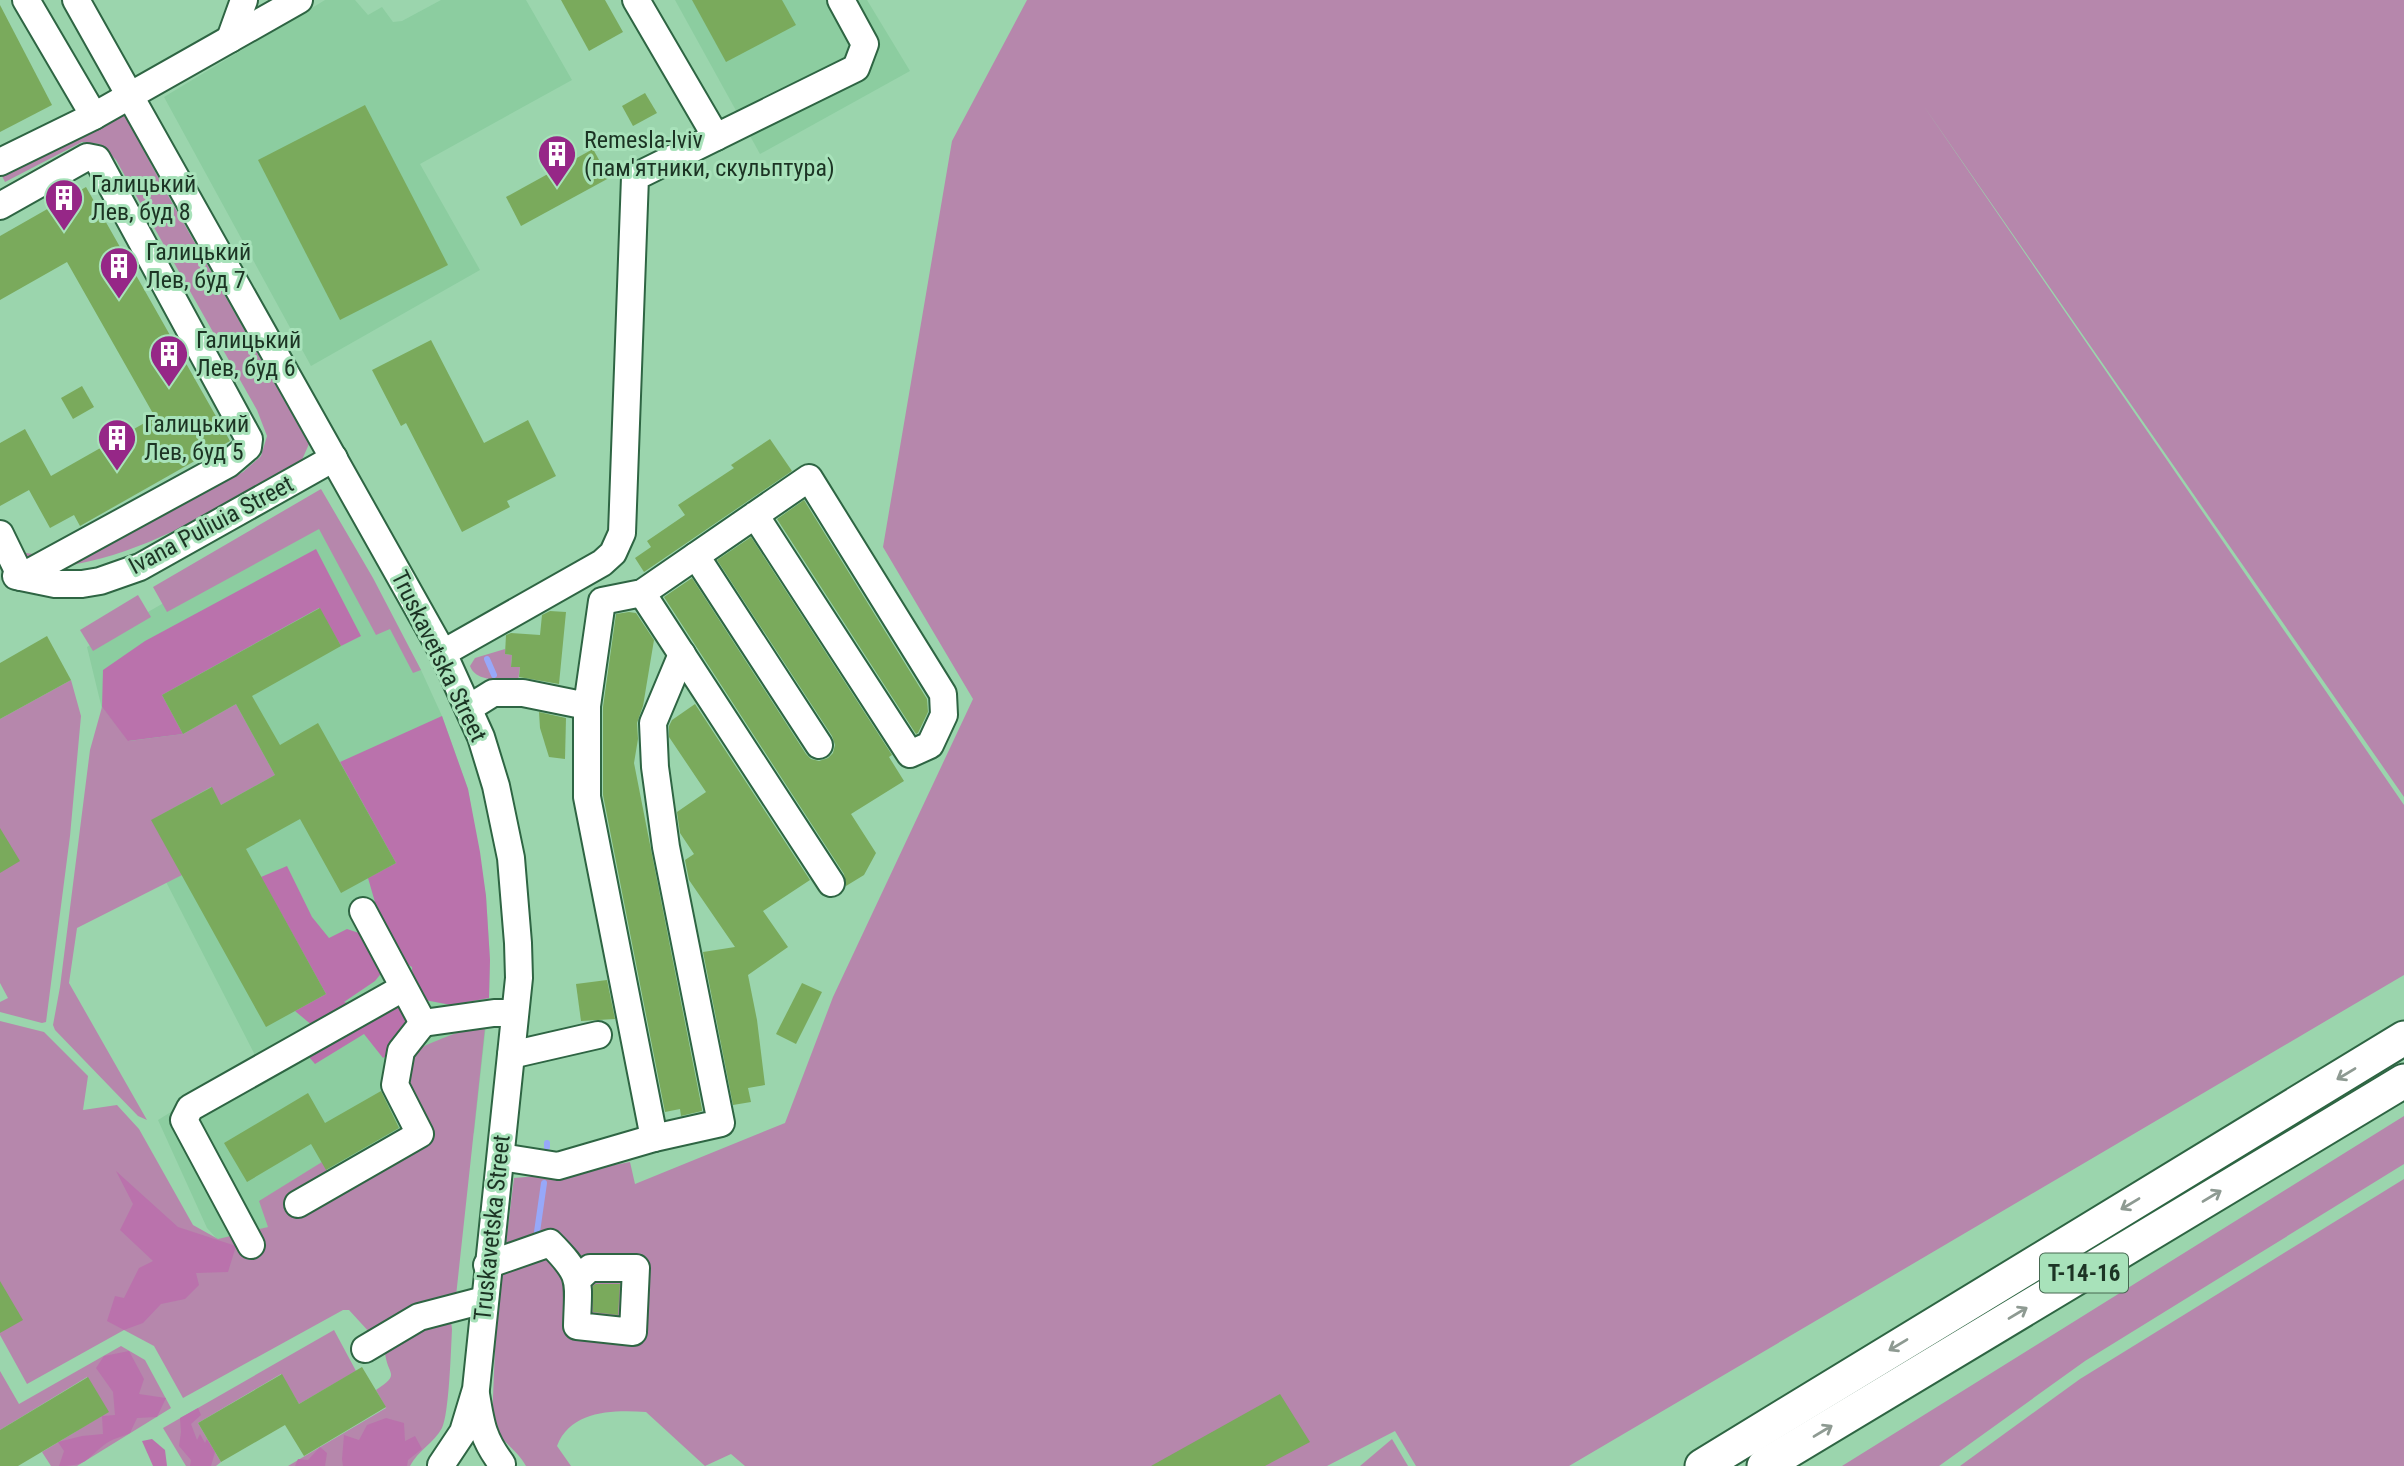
<svg xmlns="http://www.w3.org/2000/svg" width="2404" height="1466" font-family="'Roboto Condensed',sans-serif">
<style>
.built{fill:#8ccda0}
.green{fill:#b687ac}
.forest{fill:#ba72ac}
.lines{fill:none;stroke-linecap:round;stroke-linejoin:round}
.stream{stroke:#97a8f9;stroke-width:6}
.building{fill:#7aaa5c}
.minor-casing{stroke:#2e6543;stroke-width:30}
.major-casing{stroke:#2e6543;stroke-width:37}
.minor{stroke:#fff;stroke-width:26}
.major{stroke:#fff;stroke-width:33}
.oneway{stroke:#8e9a92}
.labels{text-anchor:middle;stroke-width:6;stroke-linejoin:round;paint-order:stroke}
.shield{fill:#a8e2ba;stroke:#466851;stroke-width:2}
.shield-label{font-size:23px;font-weight:bold;fill:#1c3424}
.poi-label{font-size:24px;fill:#1c3424;stroke:#a8e2ba;text-anchor:start}
.street-label{font-size:24px;fill:#1c3424;stroke:#a8e2ba}
</style>
<rect width="100%" height="100%" fill="#9bd5ad"/>
<g class="built">
<polygon points="325,0 355,0 368,15 382,7 393,22 402,21 441,0 526,0 572,80 420,164 480,270 311,366 164,97"/>
<polygon points="675,0 867,0 910,71 760,154"/>
<polygon points="331,507 421,670 442,716 468,789 486,896 490,960 489,998 474,1133 319,1214 218,1240 207,1228 158,1120 257,1059 124,800 87,647"/>
</g>
<g class="green">
<path d="M1027 0H2404V797L1923 105 2404 805V975L1569 1466H1416L1395 1431 1327 1466H745L731 1454 705 1466 646 1412C613 1410 571 1410 557 1446L571 1466H526C517 1449 499 1441 492 1422L496 1323 514 1178 572 1173 630 1162 635 1184 785 1123 833 997 973 699 883 547 952 141Z"/>
<path d="M129 115 144 151 166 192 309 444 301 462C205 514 115 578 0 568V549L53 557 110 545 243 472 261 456 267 436 257 410 116 160 100 144 82 142 5 182 1 174 94 116Z"/>
<polygon points="321,489 373,578 421,670 413,673 390,629 376,635 319,529 167,612 153,587"/>
<polygon points="138,595 151,617 93,651 80,630"/>
<path d="M505 649V654L512 655 511 666 520 667 518 681C502 679 476 683 470 666L475 658Z"/>
<polygon points="71,680 81,716 70,836 46,1022 42,1023 0,1012 0,1002 8,998 0,983 0,719"/>
<polygon points="236,704 275,775 221,805 211,787 152,820 182,875 77,928 69,983 147,1120 138,1116 55,1030 53,1025 60,987 90,750 102,707 129,741 183,734"/>
<path d="M0 1021 44 1032 88 1076 83 1110 117 1105 139 1129 193 1225 218 1239 268 1227 259 1201 322 1162 330 1175 420 1143 404 1086 405 1062C409 1058 413 1053 417 1050 429 1043 474 1024 485 1028L456 1296 371 1334 349 1310H343L183 1398 154 1346 124 1330 27 1384 0 1335Z"/>
<polygon points="2404,1116 2404,1164 2085,1361 1939,1466 1842,1466"/>
<polygon points="2404,1179 2404,1466 1960,1466 2080,1379"/>
<path d="M451 1321 452 1329C451 1349 449 1414 442 1428 434 1443 418 1450 410 1466H288L386 1408 376 1390C402 1373 387 1376 385 1352L422 1325Z"/>
<polygon points="334,1330 356,1371 299,1404 281,1374 198,1423 221,1462 216,1466 186,1466 163,1428"/>
<polygon points="121,1346 145,1360 171,1408 77,1466 51,1466 42,1452 108,1412 87,1377 0,1430 0,1371 19,1404"/>
<polygon points="1392,1439 1408,1466 1360,1466"/>
</g>
<g class="forest">
<polygon points="316,549 361,636 341,646 319,608 162,695 183,734 128,741 102,707 103,670 145,641"/>
<polygon points="442,716 468,789 480,852 486,896 490,960 489,998 451,1005 414,998 412,967 390,954 368,878 396,863 340,762"/>
<polygon points="287,866 312,917 329,938 347,929 365,935 383,971 375,981 344,1002 363,1008 398,996 413,1012 396,1048 383,1058 364,1034 315,1064 303,1050 325,1036 295,1011 326,994 261,877"/>
<polygon points="116,1171 178,1227 236,1246 228,1272 196,1273 199,1285 185,1299 161,1304 143,1323 124,1330 107,1321 115,1296 124,1298 139,1268 153,1261 120,1230 133,1204"/>
<path d="M129 1351 144 1379 139 1394 166 1398 157 1417 137 1418 130 1433C122 1437 111 1439 104 1445 85 1460 87 1466 59 1466L64 1451 58 1442 82 1436 103 1434 102 1416 115 1415 113 1392 96 1368 104 1356Z"/>
<polygon points="198,1408 201,1415 191,1424 197,1440 200,1434 205,1443 207,1439 215,1452 211,1466 190,1466 191,1460 179,1446 181,1432 180,1418"/>
<polygon points="386,1418 404,1423 405,1441 415,1436 422,1449 408,1460 407,1466 343,1466 342,1459 344,1435 359,1440 367,1425"/>
<polygon points="152,1439 165,1450 167,1466 153,1466 142,1441"/>
<polygon points="320,1447 327,1453 325,1466 295,1466 298,1459 308,1460"/>
</g>
<g class="lines">
<g class="stream">
<polyline points="487,659 494,675"/>
<polyline points="547,1147 547,1143"/>
<polyline points="536,1239 544,1183"/>
</g>
</g>
<g class="building">
<polygon points="561,0 605,0 623,32 589,51"/>
<polygon points="692,0 782,0 796,25 726,62"/>
<polygon points="0,5 52,105 0,132"/>
<polygon points="645,93 657,113 633,126 622,106"/>
<polygon points="365,105 448,265 340,320 258,160"/>
<polygon points="593,149 609,178 521,226 506,197"/>
<polygon points="86,187 230,441 80,526 74,515 50,528 29,490 0,506 0,443 25,429 51,476 155,417 67,262 0,300 0,236"/>
<polygon points="431,340 484,443 528,420 556,476 507,501 510,507 462,532 406,423 401,426 372,370"/>
<polygon points="82,386 94,407 73,419 61,398"/>
<polygon points="770,439 792,471 644,572 635,558 651,547 647,541 685,515 678,505 734,468 731,465"/>
<polygon points="804,500 927,699 928,712 918,733 916,734 777,519"/>
<polygon points="751,537 892,755 889,757 904,781 851,814 876,853 864,875 846,886 844,874 664,597 692,578 806,754 811,759 819,761 828,758 833,753 835,745 832,736 717,560"/>
<polygon points="320,608 341,646 252,696 280,745 318,723 396,863 341,893 300,819 246,849 326,994 266,1027 151,820 212,787 221,805 275,775 236,704 183,734 162,695"/>
<polygon points="550,611 566,612 559,684 519,677 520,667 511,667 512,655 505,654 506,635 511,633 540,635 542,615"/>
<polygon points="629,612 636,613 654,640 643,706 637,723 638,739 634,763 702,1109 702,1111 681,1116 680,1109 665,1112 603,795 603,707 616,614"/>
<polygon points="47,636 71,680 0,719 0,663"/>
<polygon points="695,704 810,880 763,911 788,947 748,975 757,1020 765,1085 748,1088 751,1102 733,1105 703,952 735,947 689,880 685,860 694,854 680,833 677,812 706,792 669,737 669,726 672,720"/>
<polygon points="539,712 566,718 565,759 549,757 540,728"/>
<polygon points="0,828 20,861 0,873"/>
<polygon points="607,980 615,1019 581,1021 576,984"/>
<polygon points="802,983 822,992 796,1044 776,1034"/>
<polygon points="381,1091 399,1128 326,1170 311,1144 247,1182 224,1143 308,1093 325,1123"/>
<polygon points="0,1281 23,1320 0,1333"/>
<polygon points="596,1284 620,1284 618,1315 593,1312 593,1286"/>
<polygon points="362,1367 386,1407 304,1456 285,1425 221,1462 198,1423 282,1374 299,1404"/>
<polygon points="88,1377 109,1412 18,1466 0,1466 0,1430"/>
<polygon points="1280,1394 1310,1442 1265,1466 1151,1466"/>
</g>
<g class="lines">
<g class="minor-casing">
<g id="minor">
<polyline points="76,0 443,653 481,737 496,786 511,858 518,943 519,978 476,1389 463,1432 441,1465"/>
<polyline points="636,0 716,137"/>
<polyline points="230,39 244,0"/>
<polyline points="94,116 299,0"/>
<polyline points="0,162 94,116 26,0"/>
<polyline points="0,206 87,157 97,159 249,439 248,447 228,464 21,577 0,534"/>
<polyline points="696,556 819,745"/>
<polyline points="16,576 55,584 82,584 100,581 140,567 334,458"/>
<polyline points="642,593 831,883"/>
<polyline points="443,653 602,563 613,553 622,533 635,177 856,68 865,44 841,0"/>
<polyline points="587,706 587,797 654,1138 721,1123 666,847 655,767 653,723 682,654"/>
<polyline points="469,708 493,693 523,693 587,706 602,601 642,593 809,478 943,694 944,715 930,745 910,754 755,515"/>
<polyline points="363,911 423,1023 494,1013 514,1013"/>
<polyline points="511,1055 598,1035"/>
<polyline points="501,1157 558,1166 654,1138"/>
<polyline points="298,1204 420,1134 395,1085 401,1051 423,1023"/>
<polyline points="251,1245 184,1120 190,1108 403,988"/>
<path d="M487 1265 550 1243C584 1277 578 1280 577 1326L633 1332 636 1268H590L578 1279"/>
<polyline points="365,1349 419,1317 484,1300"/>
<path d="M476 1394C481 1425 483 1439 502 1464"/>
</g>
</g>
<g class="major-casing">
<g id="major">
<polyline points="1702,1466 2404,1038"/>
<polyline points="1764,1466 2404,1081"/>
</g>
</g>
<use href="#minor" class="minor"/>
<use href="#major" class="major"/>
</g>
<defs><path id="oneway-shaft" d="M-6 0H5M1.5-3L5.5 0L1.5 3" fill="none" stroke-width="1.6" stroke-linecap="round" stroke-linejoin="round" transform="scale(1.75)"/></defs>
<g class="oneway">
<use href="#oneway-shaft" transform="translate(2346 1074) rotate(149)"/>
<use href="#oneway-shaft" transform="translate(2212 1196) rotate(-31)"/>
<use href="#oneway-shaft" transform="translate(2130 1204) rotate(149)"/>
<use href="#oneway-shaft" transform="translate(2018 1313) rotate(-31)"/>
<use href="#oneway-shaft" transform="translate(1898 1345) rotate(149)"/>
<use href="#oneway-shaft" transform="translate(1823 1431) rotate(-31)"/>
</g>
<defs>
<g id="building-pin" transform="scale(2.0125)"><path d="M0 17L-7.5 6A9.5 9.5 0 1 1 7.5 6Z" fill="#962787" stroke="#a8e2ba"/><path d="M-4-6H4V6H1V3H-1V6H-4ZM-2.5-4.3h1.7v1.8h-1.7ZM.8-4.3h1.7v1.8H.8ZM-2.5-1h1.7V.8h-1.7ZM.8-1h1.7V.8H.8Z" fill="#fff"/></g>
</defs>
<g fill-rule="evenodd">
<use href="#building-pin" x="557" y="154"/>
<use href="#building-pin" x="64" y="198"/>
<use href="#building-pin" x="119" y="266"/>
<use href="#building-pin" x="169" y="354"/>
<use href="#building-pin" x="117" y="438"/>
</g>
<g class="labels">
<rect class="shield" x="2040" y="1253.5" width="88" height="39" rx="5"/>
<g class="shield-label">
<text x="2084" y="1281">Т-14-16</text>
</g>
<g class="poi-label">
<text x="584" y="148">Remesla-lviv<tspan x="584" dy="28">(пам'ятники, скульптура)</tspan></text>
<text x="91" y="192">Галицький<tspan x="91" dy="28">Лев, буд 8</tspan></text>
<text x="146" y="260">Галицький<tspan x="146" dy="28">Лев, буд 7</tspan></text>
<text x="196" y="348">Галицький<tspan x="196" dy="28">Лев, буд 6</tspan></text>
<text x="144" y="432">Галицький<tspan x="144" dy="28">Лев, буд 5</tspan></text>
</g>
<g class="street-label">
<text transform="translate(211 525) rotate(-28)" y="8">Ivana Puliuia Street</text>
<text transform="translate(439 656) rotate(64)" y="8">Truskavetska Street</text>
<text transform="translate(492 1228) rotate(-84)" y="8">Truskavetska Street</text>
</g>
</g>
</svg>
